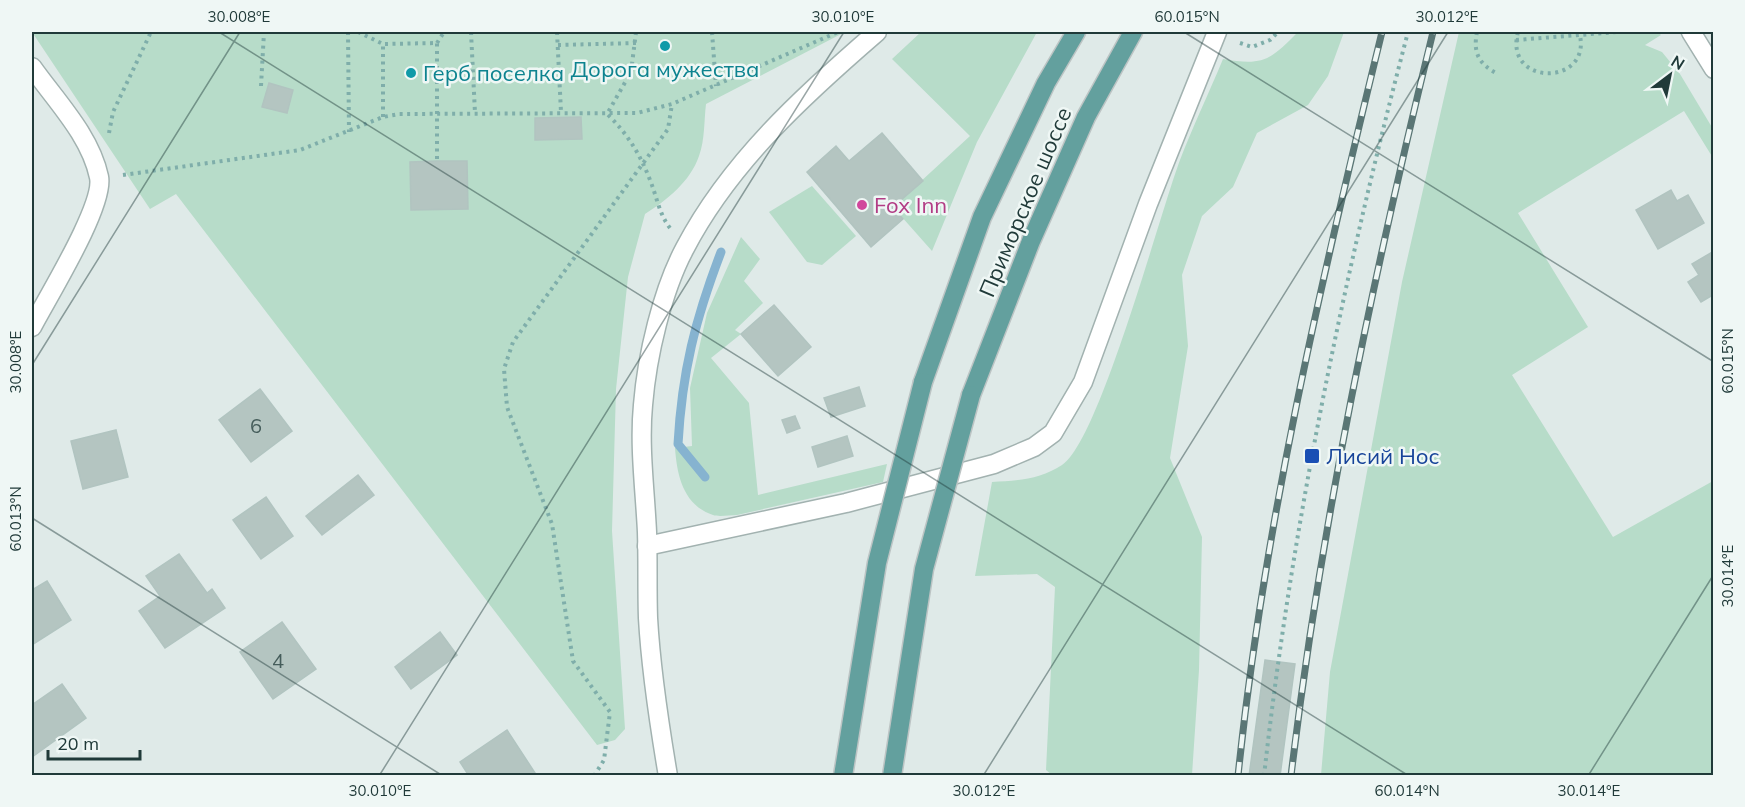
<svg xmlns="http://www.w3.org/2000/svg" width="1745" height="807" font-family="Mulish,sans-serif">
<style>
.green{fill:#b7dcc9}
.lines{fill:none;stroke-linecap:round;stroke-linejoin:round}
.stream{stroke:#86b3d0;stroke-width:9}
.building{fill:#b4c5c1;stroke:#b1c4c0;stroke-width:1.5}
.minor-casing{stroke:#a2b2b0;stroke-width:21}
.tertiary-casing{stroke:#a2b2b0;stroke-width:21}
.primary-casing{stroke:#bcc4c4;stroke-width:21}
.path{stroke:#7faeaa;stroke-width:4;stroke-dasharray:3 4.5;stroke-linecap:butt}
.minor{stroke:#fff;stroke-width:18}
.tertiary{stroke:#fff;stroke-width:18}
.primary{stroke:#63a09e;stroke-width:18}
.rail-casing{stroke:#5a7675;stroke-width:7}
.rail{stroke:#eff7f5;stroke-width:4.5;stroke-dasharray:14;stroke-linecap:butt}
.primary-bridge-casing{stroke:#bcc4c4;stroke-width:21;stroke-linecap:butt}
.primary-bridge{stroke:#63a09e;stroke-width:18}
.ticks{fill:none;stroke:#203a39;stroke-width:1.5;stroke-opacity:0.45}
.culture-dot{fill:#0f9aa8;stroke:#eff7f5;stroke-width:2}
.hotel-dot{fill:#d1479c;stroke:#eff7f5;stroke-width:2}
.transit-dot{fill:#1a4fb4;stroke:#eff7f5;stroke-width:2}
.labels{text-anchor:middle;stroke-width:5;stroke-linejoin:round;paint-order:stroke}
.number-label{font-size:20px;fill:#455d5b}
.culture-label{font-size:22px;fill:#0d838f;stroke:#eff7f5}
.street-label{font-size:22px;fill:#203a39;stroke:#eff7f5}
.hotel-label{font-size:22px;fill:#b23c85;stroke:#eff7f5;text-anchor:start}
.transit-label{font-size:22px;fill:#164399;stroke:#eff7f5;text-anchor:start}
.neatline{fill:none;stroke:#203a39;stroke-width:2}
.ticks-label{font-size:15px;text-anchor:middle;fill:#203a39}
</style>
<rect width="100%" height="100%" fill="#dfeae8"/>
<g class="green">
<path d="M32 32H845L706 104C704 120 705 140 699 156 690 182 667 200 645 214L628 277 616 389 612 531 625 729 615 740 597 745 176 194 150 209Z"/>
<polygon points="921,32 1037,32 977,142 932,251 893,207 970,136 892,59"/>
<path d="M1298 32H1344L1328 76 1308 105 1257 133 1233 187 1202 216 1182 275 1188 346 1170 458 1202 537 1199 670 1192 775H1052L1046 770 1055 587 1037 574 975 576 992 482C1017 481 1041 479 1062 465 1099 442 1160 213 1180 160 1193 126 1209 93 1223 59 1264 66 1270 60 1298 32Z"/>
<polygon points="1459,32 1658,32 1661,35 1645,45 1662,52 1680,74 1713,129 1713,158 1684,111 1518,213 1588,327 1512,375 1613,537 1713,481 1713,775 1321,775 1330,672 1402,282"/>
<polygon points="812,186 856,236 822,265 807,262 769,212"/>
<path d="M741 237 760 259 744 281 763 303 735 330 741 334 711 358 749 403 758 495 887 464 883 482 737 515C730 515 719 517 713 515 683 505 677 475 675 448L692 446 690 388 707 313Z"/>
</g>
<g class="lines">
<path class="stream" d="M705 477 678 444C682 372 695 320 721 252"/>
</g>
<g class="building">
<polygon points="269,83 293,90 287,113 262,107"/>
<polygon points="581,117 582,139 535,140 535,118"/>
<polygon points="882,133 923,181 893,207 903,219 871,247 807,172 836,146 849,161"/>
<polygon points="437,161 467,161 468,209 411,210 410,162"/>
<polygon points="1671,190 1677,201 1688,195 1704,223 1658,249 1636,210"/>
<polygon points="1714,251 1714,299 1711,296 1701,302 1688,282 1699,275 1692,264"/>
<polygon points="774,305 811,347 778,376 741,334"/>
<polygon points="859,387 865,406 831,417 824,398"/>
<polygon points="260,389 292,431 251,462 219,420"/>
<polygon points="795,416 800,428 787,433 782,420"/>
<polygon points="116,430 128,477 83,489 71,441"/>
<polygon points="847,436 853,456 818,467 812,447"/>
<polygon points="358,475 374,495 322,535 306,516"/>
<polygon points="266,497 293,536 261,559 233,520"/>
<polygon points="179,554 207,593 212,589 225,608 165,648 139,611 160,596 146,576"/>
<polygon points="47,581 71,620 32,645 32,590"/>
<polygon points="282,622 316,669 273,699 240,652"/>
<polygon points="440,632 457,655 411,689 395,667"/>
<polygon points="1265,660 1295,664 1280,776 1249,776"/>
<polygon points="62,684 86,718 32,757 32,705"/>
<polygon points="507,730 537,776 469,776 460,762"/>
</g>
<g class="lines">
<g class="minor-casing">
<g id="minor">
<polyline points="1691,32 1714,69"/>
<path d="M32 67C56 101 90 135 99 177 105 205 47 298 32 327"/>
</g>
</g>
<g class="tertiary-casing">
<g id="tertiary">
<polyline points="647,546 846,503 994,464 1034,447 1053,433 1083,382 1148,204 1217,32"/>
<path d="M668 776C659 723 651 671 648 618 647 589 648 561 647 532 645 490 639 446 643 405 647 356 662 291 685 248 730 162 804 95 877 32"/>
</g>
</g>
<g class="primary-casing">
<g id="primary">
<polyline points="923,382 982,217 1046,83 1076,32"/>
<polyline points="971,395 1031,241 1086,117 1133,32"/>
</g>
</g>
<g class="path">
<polyline points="348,32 349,132"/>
<polyline points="358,32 383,44"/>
<polyline points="471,32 475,113"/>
<polyline points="557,32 561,112"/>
<path d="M636 32 631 72 607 114C627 133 640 154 650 180 657 197 659 214 670 228"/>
<polyline points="712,32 716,86"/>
<path d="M1477 32C1473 52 1478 64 1498 74"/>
<path d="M1518 32C1503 88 1595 86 1579 32"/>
<polyline points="1516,40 1617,32"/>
<polyline points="437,43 444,32"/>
<polyline points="1240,43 1252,47 1270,40 1278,32"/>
<polyline points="558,45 638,43"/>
<polyline points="261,86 264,32"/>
<polyline points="383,117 383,44 437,43 437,161"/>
<polyline points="109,133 113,112 151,32"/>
<polyline points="123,175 300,150 383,117 399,114 637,113 672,104 838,32"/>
<polyline points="594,776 604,760 610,712 573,661 552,524 507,407 504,369 513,342 668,129 672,104"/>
<path d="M1264 776C1292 525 1344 275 1408 32"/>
</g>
<use href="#minor" class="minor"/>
<use href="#tertiary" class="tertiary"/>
<use href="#primary" class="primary"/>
<g class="rail-casing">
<g id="rail">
<path d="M1238 776C1264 524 1322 277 1382 32"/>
<path d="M1291 776C1321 524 1373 277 1433 32"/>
</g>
</g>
<use href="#rail" class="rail"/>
<g class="primary-bridge-casing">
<g id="primary-bridge">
<polyline points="843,776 877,563 923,382"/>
<polyline points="892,776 924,569 971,395"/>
</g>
</g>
<use href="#primary-bridge" class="primary-bridge"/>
</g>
<path class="ticks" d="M219 32 1409 776M1184 32 1714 362M32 365 240 32M32 518 443 776M379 776 844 32M983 776 1448 32M1588 776 1714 574"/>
<g class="culture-dot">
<circle cx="665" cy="46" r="6"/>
<circle cx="411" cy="73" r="6"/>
</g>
<circle class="hotel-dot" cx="862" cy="205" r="6"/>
<rect class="transit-dot" x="1304" y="448" width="16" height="16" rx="3"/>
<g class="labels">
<g class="number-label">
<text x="256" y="433">6</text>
<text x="278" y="668">4</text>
</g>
<g class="culture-label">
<text x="665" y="77">Дорога мужества</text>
<text x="423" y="81" text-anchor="start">Герб поселка</text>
</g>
<g class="street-label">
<text transform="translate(1025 202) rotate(-67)" y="8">Приморское шоссе</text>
</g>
<g class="hotel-label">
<text x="874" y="213">Fox Inn</text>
</g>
<g class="transit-label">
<text x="1326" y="464">Лисий Нос</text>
</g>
</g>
<rect width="1745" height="807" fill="none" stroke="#eff7f5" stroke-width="66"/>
<g transform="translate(1670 75) rotate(32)" stroke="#eff7f5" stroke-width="4.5" paint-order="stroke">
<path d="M0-4.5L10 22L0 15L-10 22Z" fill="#203a39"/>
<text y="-9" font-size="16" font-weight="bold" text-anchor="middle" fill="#203a39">N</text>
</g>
<path d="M48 750v9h92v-9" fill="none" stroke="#203a39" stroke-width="3"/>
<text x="57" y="750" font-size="18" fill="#203a39" stroke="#eff7f5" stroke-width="4.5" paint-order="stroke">20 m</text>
<rect x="33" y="33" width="1679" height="741" class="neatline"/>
<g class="ticks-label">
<text x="239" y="22">30.008°E</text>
<text x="843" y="22">30.010°E</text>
<text x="1187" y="22">60.015°N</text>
<text x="1447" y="22">30.012°E</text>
<text transform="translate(1728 361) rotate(-90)" y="5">60.015°N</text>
<text transform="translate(16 362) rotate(-90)" y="5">30.008°E</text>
<text transform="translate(16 519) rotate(-90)" y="5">60.013°N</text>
<text transform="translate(1728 576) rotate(-90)" y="5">30.014°E</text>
<text x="380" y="796">30.010°E</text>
<text x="984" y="796">30.012°E</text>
<text x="1407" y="796">60.014°N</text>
<text x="1589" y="796">30.014°E</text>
</g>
</svg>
